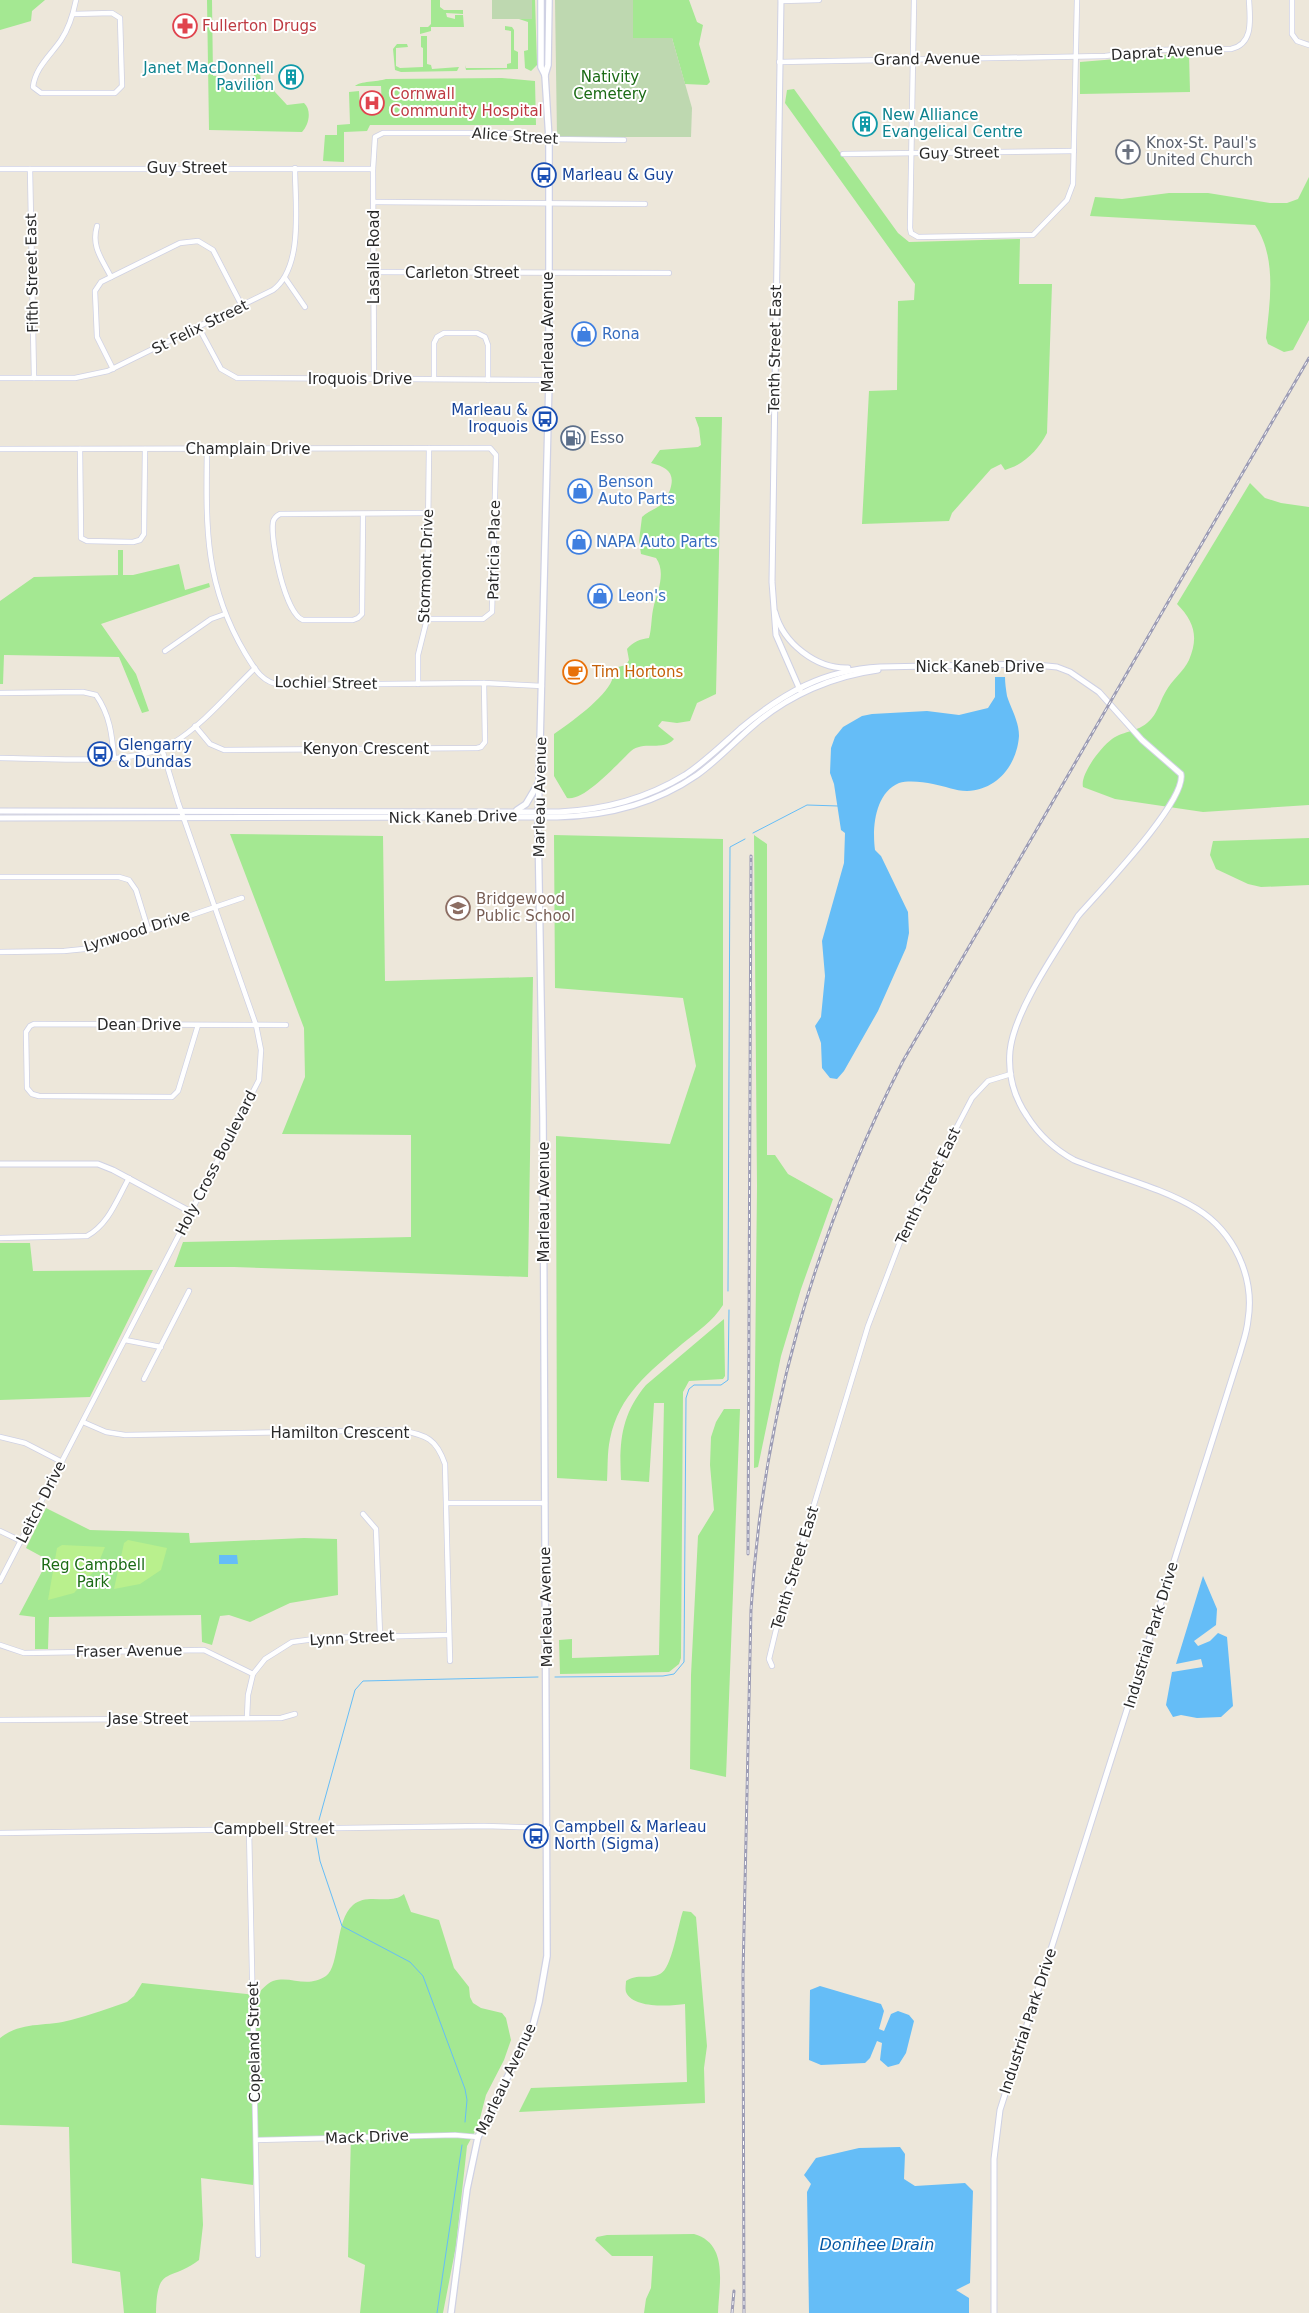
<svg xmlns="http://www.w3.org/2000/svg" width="1309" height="2313" font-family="'DejaVu Sans',sans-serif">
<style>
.green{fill:#a4e892}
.cemetery{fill:#bed8b0}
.pitch{fill:#b9f08d}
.water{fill:#65bdf7}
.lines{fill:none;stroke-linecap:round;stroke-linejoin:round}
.stream{stroke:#65bdf7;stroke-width:1}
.minor-casing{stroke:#cfd1e4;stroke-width:6}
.tertiary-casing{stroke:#cfd1e4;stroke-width:7}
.secondary-casing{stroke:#cfd1e4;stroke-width:8}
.minor{stroke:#fff;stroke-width:4.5}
.tertiary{stroke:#fff;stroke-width:5}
.secondary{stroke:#fff;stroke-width:5.5}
.rail-casing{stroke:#9d9db5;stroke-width:3}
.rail{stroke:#fff;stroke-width:1;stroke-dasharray:4;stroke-linecap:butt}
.labels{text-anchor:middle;stroke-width:4;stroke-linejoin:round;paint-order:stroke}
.health-label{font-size:15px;fill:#be3a42;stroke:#fff;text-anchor:start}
.street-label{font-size:15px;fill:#2a2a2a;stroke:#fff}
.culture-label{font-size:15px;fill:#0d838f;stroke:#fff;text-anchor:end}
.park-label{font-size:15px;fill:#1b6b15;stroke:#fff}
.worship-label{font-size:15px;fill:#5b616d;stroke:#fff;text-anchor:start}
.transit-label{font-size:15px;fill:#164399;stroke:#fff;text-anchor:start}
.shop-label{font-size:15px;fill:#366cbe;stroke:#fff;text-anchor:start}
.service-label{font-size:15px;fill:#4e5e75;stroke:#fff;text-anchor:start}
.food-label{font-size:15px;fill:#c56008;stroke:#fff;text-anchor:start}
.education-label{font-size:15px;fill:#785e54;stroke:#fff;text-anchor:start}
.water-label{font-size:16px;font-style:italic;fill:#0457a3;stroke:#fff}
</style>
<rect width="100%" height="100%" fill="#ede7da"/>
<g class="green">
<polygon points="0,0 45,0 32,11 31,21 0,30"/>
<path d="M207 0H212L213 76H217L218 81H248L249 77H253L256 72H260L261 83 274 86 275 92 287 105 304 103C312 110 309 125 302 132L209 130Z"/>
<polygon points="431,0 440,0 440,7 444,10 463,10 463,14 446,13 447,17 455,19 455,15 463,15 464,27 431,27 431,31 420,34 420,27 428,27 431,24"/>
<polygon points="532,0 535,0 537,65 531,71 525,68 524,51 528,50 528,22 519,19 532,19"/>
<polygon points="633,0 689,0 697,22 703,25 699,44 710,82 707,85 685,84 672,38 633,38"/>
<polygon points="505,26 512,27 514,30 514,50 518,52 518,69 466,70 465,65 466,68 507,68 507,64 511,63 511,31 505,30"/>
<polygon points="421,36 427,36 427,64 431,65 432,69 459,67 457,71 401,72 395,70 393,49 397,44 407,44 408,47 396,48 396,66 400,68 423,67 423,48 421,47"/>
<polygon points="1189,53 1190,92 1080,94 1080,62"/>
<path d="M502 78 535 81 536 125H370L367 131 344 132V162L323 161 325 135H337V125L350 124 349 92 359 91 360 108H382L381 86H355C360 81 377 82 386 79Z"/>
<path d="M794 89 898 233 909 242 1020 239 1019 284H1052L1047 433C1039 449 1024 465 1005 470L1001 464 991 469 952 513 949 521 862 524 869 391 897 390 898 301 914 300 915 284 785 103 787 90Z"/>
<path d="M1309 177V320L1293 350 1284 352 1268 344 1266 338C1270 301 1277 257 1255 225L1090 216 1095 197 1122 199 1169 193H1208L1270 203H1287L1298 199Z"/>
<path d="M695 417H722L716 694 697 703 690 721 677 723 662 721 658 726 674 739C663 752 644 740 631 751 618 763 584 802 567 798L554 776V734C570 723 605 698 612 680 613 676 612 672 614 668L626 665 629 660 627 649C633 642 640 639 649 638 652 627 651 616 654 605 658 591 666 572 656 558L641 554 639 541 642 517C648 511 656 509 662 504 666 500 668 494 670 490 676 472 666 467 651 463L660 450 698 447 701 445 699 428Z"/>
<path d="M1250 483 1265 498 1281 503 1309 507V805L1203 812 1115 799 1083 787C1080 774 1101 747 1112 739 1124 730 1140 733 1152 718 1158 711 1161 699 1166 691 1172 680 1184 671 1189 660 1199 637 1194 621 1177 604Z"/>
<polygon points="118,550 123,550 123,575 133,575 179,564 185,590 209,583 210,587 101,624 136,674 149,711 142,713 119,657 4,655 3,684 0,684 0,601 34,577 118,575"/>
<polygon points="230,834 383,836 385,981 533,977 528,1277 234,1267 174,1267 183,1242 411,1237 411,1135 282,1134 305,1077 304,1028"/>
<path d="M554 835 723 839V1305C713 1321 697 1332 682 1344 649 1372 619 1395 610 1439 607 1453 608 1467 607 1481L557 1478 556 1136 670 1144 696 1066 683 998 555 988Z"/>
<polygon points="754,835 767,844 767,1155 775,1155 788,1174 833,1199 801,1289 781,1356 758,1467 754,1468 757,1186"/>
<polygon points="1309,838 1309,885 1261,887 1248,884 1216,869 1210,855 1213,841"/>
<polygon points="0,1243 30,1243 33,1271 153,1270 90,1397 0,1400"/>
<path d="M724 1319 725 1376 723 1379 689 1381 683 1392 681 1658 679 1664 669 1672 560 1674 559 1640 572 1639V1658L659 1655 664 1403H654L649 1482 621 1480C619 1442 621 1415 646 1385Z"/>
<polygon points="724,1409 740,1409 726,1777 690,1769 691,1675 698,1536 714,1510 710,1465 711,1437 716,1422"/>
<polygon points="46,1508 90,1530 189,1533 190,1543 304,1538 337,1539 338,1595 290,1603 250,1622 229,1615 220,1616 212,1645 202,1642 201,1615 49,1617 48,1649 35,1649 35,1617 19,1615 48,1560 26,1548"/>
<path d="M404 1894 411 1912 439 1920 454 1968 469 1987 470 1997 473 2003 481 2008 502 2013 506 2018 511 2040 504 2060 486 2095 478 2126 467 2146 456 2246 443 2313H360L365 2265 348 2257 351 2135 257 2138 253 2185 201 2178 203 2225 199 2260C169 2283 157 2264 156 2313H124L120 2272 72 2263 69 2127 0 2125V2038C21 2021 46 2027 71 2020 90 2015 109 2008 127 2002L134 1996 142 1983 256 1995C261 1991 267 1983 273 1981 291 1975 306 1989 326 1976 340 1966 335 1920 353 1905 368 1892 390 1906 404 1894Z"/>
<path d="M683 1911 691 1912 696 1917 707 2046 704 2068 705 2103 519 2112 531 2088 687 2082 685 2004C671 2006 633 2009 626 1992 625 1989 626 1984 626 1981 637 1973 649 1980 660 1974 672 1969 678 1924 683 1911Z"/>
<path d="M694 2234C729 2244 719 2284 718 2313H644L646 2299 651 2288 653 2256H612L595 2240 597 2237 607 2235Z"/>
</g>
<g class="cemetery">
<rect x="492" y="0" width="40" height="19"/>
<polygon points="555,0 633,0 633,38 672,38 692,108 691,137 557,137"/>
</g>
<g class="pitch">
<polygon points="128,1540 167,1548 161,1570 140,1584 114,1589 124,1543"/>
<polygon points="62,1545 105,1547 96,1569 74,1593 48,1600 57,1548"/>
</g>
<g class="water">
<path d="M995 677H1005C1005 683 1006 690 1007 696 1011 709 1019 721 1019 736 1017 765 997 790 967 791 955 791 945 786 933 784 923 782 909 780 899 783 875 793 872 828 875 850L881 856 908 912 909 933 906 948 878 1011 844 1071 837 1079 830 1078 822 1068 821 1043 815 1026 821 1017 825 976 822 941 844 863 845 833 841 830 834 784 830 773 831 748 835 737 843 727 862 716 872 714 927 711 959 715 988 708 995 697Z"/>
<polygon points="219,1555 237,1555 238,1564 219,1564"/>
<polygon points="1203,1576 1217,1609 1216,1625 1194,1641 1198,1646 1210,1641 1218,1633 1227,1637 1233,1706 1221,1717 1197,1718 1181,1715 1173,1717 1166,1705 1172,1672 1203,1667 1201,1659 1176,1664"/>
<polygon points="820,1986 881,2004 884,2011 879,2029 884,2031 891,2014 898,2011 909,2015 914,2021 906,2053 899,2064 888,2067 880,2060 882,2043 877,2041 870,2058 865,2063 821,2065 809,2060 810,1990"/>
<polygon points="900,2147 905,2154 904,2179 915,2186 965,2183 973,2191 970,2283 956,2290 969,2298 969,2313 809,2313 807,2192 811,2184 804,2175 816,2158 859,2148"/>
</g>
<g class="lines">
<g class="stream">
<polyline points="753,833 807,805 838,806"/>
<polyline points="728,1291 730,847 745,839"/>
<polyline points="555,1677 663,1676 674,1674 684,1662 686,1398 689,1389 694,1385 721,1385 728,1380 729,1310"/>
<polyline points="319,1820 355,1690 363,1681 538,1677"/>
<polyline points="316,1838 320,1861 342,1926 410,1962 423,1976 465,2089 467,2100 465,2122"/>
<polyline points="437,2313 462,2145"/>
</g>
<g class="minor-casing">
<g id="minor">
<polyline points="914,0 910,228 911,233 918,237 1033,235 1067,200 1073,184 1077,0"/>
<polyline points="1292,0 1292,34 1297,41 1309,45"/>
<polyline points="781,1 819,0"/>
<path d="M74 14 112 13 120 18 122 86 115 93H41L33 87C35 68 50 56 61 40 69 28 73 15 76 0"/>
<path d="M779 62 1105 56 1154 50 1231 49C1254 44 1250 19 1249 0"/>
<polyline points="843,154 1074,151"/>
<polyline points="0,169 373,169"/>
<polyline points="30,169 34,378"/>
<polyline points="374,202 645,204"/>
<path d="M97 226C91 247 102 259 111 277"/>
<polyline points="374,272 669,273"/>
<polyline points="285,278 305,307"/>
<polyline points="199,328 221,369 237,378 549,380"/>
<polyline points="113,369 97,337 95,291 101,282 180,243 198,241 213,250 242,306"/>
<path d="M0 378H75L108 371 273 290C304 267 295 204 295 168"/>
<polyline points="434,379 434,343 437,337 444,333 477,333 485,337 488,345 488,380"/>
<polyline points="374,380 373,169 375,137 383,133 507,133 549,139 624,140"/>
<polyline points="0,449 490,448 496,455 492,612 483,619 427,619"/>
<polyline points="80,449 81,538 87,541 133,542 140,540 144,534 145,449"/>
<path d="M207 449C206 526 204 584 245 653 254 668 262 683 281 685L484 683 542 686"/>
<path d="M363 514 362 614 358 618 353 620H303C285 614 270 540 273 522 274 518 276 516 280 514L428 513"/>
<polyline points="165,651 211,619 225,614"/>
<polyline points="418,684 418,655 427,619 429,448"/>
<path d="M0 693 83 692 96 695C110 715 112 735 114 758"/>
<polyline points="195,726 210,744 224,750 477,748 481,747 485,742 484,683"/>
<path d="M0 758C46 758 134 767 173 743 204 724 229 693 255 668"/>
<polyline points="0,877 119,877 129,880 136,890 148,929"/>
<polyline points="0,952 64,951 94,948 242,898"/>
<polyline points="198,1025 178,1091 172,1097 39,1096 32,1094 27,1088 26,1032 30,1026 34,1024 286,1025"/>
<path d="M0 1238 87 1236C109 1224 117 1199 129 1178"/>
<polyline points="125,1340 161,1347"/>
<polyline points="144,1379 189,1291"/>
<path d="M83 1422 106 1432 125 1435 401 1430C427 1436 436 1438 445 1464L450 1661"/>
<polyline points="0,1437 25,1443 62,1462"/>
<polyline points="447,1503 545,1503"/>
<polyline points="363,1514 376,1529 380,1635"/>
<polyline points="0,1531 21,1541"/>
<polyline points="0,1581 259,1080 261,1050 256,1025 178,802 162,749"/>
<polyline points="0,1645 24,1653 204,1650 253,1674"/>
<polyline points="772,1666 769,1659 776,1630 868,1326 900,1242 927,1184 972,1098 988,1081 1011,1074"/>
<polyline points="247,1718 248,1695 253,1674 265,1659 292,1642 322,1638 448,1635"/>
<polyline points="0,1720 281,1718 295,1714"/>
<polyline points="249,1829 258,2255"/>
<polyline points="0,1833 484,1826 548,1828"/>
<polyline points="256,2140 455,2135 478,2137"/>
</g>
</g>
<g class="tertiary-casing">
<g id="tertiary">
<polyline points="781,0 772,582 776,635 800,690"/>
<path d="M775 612C783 643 816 669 848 668"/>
<path d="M0 811 559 812C604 810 646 799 685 775 705 762 722 745 740 729 783 693 823 670 880 667L1026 664 1057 667 1070 672 1099 692 1142 740 1181 774C1187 801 1098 893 1078 916 1057 950 1014 1011 1010 1051 1008 1074 1014 1097 1027 1116 1039 1135 1054 1149 1074 1160 1113 1176 1161 1187 1197 1209 1234 1232 1255 1277 1248 1320 1247 1332 1243 1342 1240 1353L1000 2110 994 2159V2313"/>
<path d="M0 818 557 817C607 816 655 804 697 775 718 760 735 741 754 725 789 695 833 676 878 670"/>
<polyline points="0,1164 98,1164 113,1170 191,1212"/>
</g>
</g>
<g class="secondary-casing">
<g id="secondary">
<polyline points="545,75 548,65 549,0"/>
<polyline points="517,810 526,804 539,782"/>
<polyline points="451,2313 467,2189 478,2137 533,2025 539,2002 547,1956 543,1116 538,824 549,380 549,139 545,75 541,67 541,0"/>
</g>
</g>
<use href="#minor" class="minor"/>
<use href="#tertiary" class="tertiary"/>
<use href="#secondary" class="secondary"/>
<g class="rail-casing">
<g id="rail">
<polyline points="748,1554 751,856"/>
<polyline points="732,2313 734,2291"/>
<path d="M744 2313 743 1975 751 1610C763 1415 814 1236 903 1061L1309 358"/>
</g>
</g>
<use href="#rail" class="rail"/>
</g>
<defs>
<g id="pharmacy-ring" transform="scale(1.25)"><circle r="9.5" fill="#fff" stroke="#e0444e" stroke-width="1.5"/><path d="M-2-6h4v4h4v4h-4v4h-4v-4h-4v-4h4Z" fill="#e0444e"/></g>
<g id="building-ring" transform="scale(1.25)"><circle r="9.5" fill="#fff" stroke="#0f9aa8" stroke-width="1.5"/><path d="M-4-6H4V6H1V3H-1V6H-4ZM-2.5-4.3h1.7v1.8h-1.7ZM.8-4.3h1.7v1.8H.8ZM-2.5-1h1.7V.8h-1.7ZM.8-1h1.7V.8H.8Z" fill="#0f9aa8"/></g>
<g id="hospital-ring" transform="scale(1.25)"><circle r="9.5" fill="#fff" stroke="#e0444e" stroke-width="1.5"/><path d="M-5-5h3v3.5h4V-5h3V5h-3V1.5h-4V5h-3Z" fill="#e0444e"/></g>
<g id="church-ring" transform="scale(1.25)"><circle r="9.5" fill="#fff" stroke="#6b7280" stroke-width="1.5"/><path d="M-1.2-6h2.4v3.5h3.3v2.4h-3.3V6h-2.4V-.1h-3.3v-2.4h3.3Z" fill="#6b7280"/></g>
<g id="bus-ring" transform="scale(1.25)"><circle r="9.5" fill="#fff" stroke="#1a4fb4" stroke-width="1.5"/><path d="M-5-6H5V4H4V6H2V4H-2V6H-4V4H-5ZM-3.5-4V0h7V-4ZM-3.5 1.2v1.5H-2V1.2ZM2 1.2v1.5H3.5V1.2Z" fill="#1a4fb4"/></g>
<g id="shop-ring" transform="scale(1.25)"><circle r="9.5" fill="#fff" stroke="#3f7fe0" stroke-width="1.5"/><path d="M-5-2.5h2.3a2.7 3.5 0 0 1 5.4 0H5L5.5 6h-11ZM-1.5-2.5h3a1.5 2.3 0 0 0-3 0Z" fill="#3f7fe0"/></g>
<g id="fuel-ring" transform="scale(1.25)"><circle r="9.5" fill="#fff" stroke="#5c6f8a" stroke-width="1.5"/><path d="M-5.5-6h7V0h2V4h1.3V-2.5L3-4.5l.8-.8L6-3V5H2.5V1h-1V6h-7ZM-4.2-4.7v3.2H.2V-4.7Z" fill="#5c6f8a"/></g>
<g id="cafe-ring" transform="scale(1.25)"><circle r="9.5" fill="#fff" stroke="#e8710a" stroke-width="1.5"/><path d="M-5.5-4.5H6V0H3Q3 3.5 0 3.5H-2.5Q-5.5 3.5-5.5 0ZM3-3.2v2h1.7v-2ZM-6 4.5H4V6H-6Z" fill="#e8710a"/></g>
<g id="school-ring" transform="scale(1.25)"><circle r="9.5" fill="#fff" stroke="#8d6e63" stroke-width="1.5"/><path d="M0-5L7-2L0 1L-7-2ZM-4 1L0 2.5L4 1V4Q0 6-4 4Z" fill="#8d6e63"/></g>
</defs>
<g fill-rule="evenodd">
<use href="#pharmacy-ring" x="185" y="26"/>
<use href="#building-ring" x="291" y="77"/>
<use href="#hospital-ring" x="372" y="103"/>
<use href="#building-ring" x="865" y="124"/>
<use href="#church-ring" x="1128" y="152"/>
<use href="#bus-ring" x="544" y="175"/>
<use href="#shop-ring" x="584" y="334"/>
<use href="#bus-ring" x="545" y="419"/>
<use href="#fuel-ring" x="573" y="438"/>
<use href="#shop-ring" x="580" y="491"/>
<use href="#shop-ring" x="579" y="542"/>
<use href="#shop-ring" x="600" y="596"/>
<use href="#cafe-ring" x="575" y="672"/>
<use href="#bus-ring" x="100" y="754"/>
<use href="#school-ring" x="458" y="908"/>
<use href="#bus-ring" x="536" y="1836"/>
</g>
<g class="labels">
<g class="health-label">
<text x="202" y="31">Fullerton Drugs</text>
<text x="390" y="99">Cornwall<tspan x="390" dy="17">Community Hospital</tspan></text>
</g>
<g class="street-label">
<text transform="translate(1167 52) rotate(-3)" y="5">Daprat Avenue</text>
<text transform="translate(927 59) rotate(-1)" y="5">Grand Avenue</text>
<text transform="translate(515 136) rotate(4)" y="5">Alice Street</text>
<text transform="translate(959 153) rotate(-1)" y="5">Guy Street</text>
<text x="187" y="173">Guy Street</text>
<text transform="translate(374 257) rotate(-90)" y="5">Lasalle Road</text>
<text transform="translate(32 273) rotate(-91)" y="5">Fifth Street East</text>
<text x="462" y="278">Carleton Street</text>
<text transform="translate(200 327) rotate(-26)" y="5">St Felix Street</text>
<text transform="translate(548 332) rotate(-90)" y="5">Marleau Avenue</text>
<text transform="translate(775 349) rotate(-89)" y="5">Tenth Street East</text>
<text x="360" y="384">Iroquois Drive</text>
<text x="248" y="454">Champlain Drive</text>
<text transform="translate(494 550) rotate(-89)" y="5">Patricia Place</text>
<text transform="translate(426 566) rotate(-88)" y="5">Stormont Drive</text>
<text x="980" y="672">Nick Kaneb Drive</text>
<text transform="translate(326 683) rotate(1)" y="5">Lochiel Street</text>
<text x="366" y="754">Kenyon Crescent</text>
<text transform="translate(540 797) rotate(-89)" y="5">Marleau Avenue</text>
<text transform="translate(453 817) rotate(-1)" y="5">Nick Kaneb Drive</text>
<text transform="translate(137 931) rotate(-17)" y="5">Lynwood Drive</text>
<text x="139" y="1030">Dean Drive</text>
<text transform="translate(216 1163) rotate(-63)" y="5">Holy Cross Boulevard</text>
<text transform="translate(928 1186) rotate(-64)" y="5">Tenth Street East</text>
<text transform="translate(544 1202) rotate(-90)" y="5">Marleau Avenue</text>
<text x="340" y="1438">Hamilton Crescent</text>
<text transform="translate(41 1502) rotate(-63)" y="5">Leitch Drive</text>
<text transform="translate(795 1568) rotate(-73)" y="5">Tenth Street East</text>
<text transform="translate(546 1607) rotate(-91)" y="5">Marleau Avenue</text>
<text transform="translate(1151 1635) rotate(-73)" y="5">Industrial Park Drive</text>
<text transform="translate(352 1638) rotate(-3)" y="5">Lynn Street</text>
<text transform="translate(129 1651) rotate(-1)" y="5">Fraser Avenue</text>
<text x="148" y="1724">Jase Street</text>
<text x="274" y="1834">Campbell Street</text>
<text transform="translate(1028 2021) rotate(-72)" y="5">Industrial Park Drive</text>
<text transform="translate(254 2042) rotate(-91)" y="5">Copeland Street</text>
<text transform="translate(506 2079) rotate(-65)" y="5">Marleau Avenue</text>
<text transform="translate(367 2137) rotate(-2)" y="5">Mack Drive</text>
</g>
<g class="culture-label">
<text x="274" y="73">Janet MacDonnell<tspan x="274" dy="17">Pavilion</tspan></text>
<text x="882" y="120" text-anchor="start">New Alliance<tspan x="882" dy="17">Evangelical Centre</tspan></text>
</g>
<g class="park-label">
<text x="610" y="82">Nativity<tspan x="610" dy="17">Cemetery</tspan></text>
<text x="93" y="1570">Reg Campbell<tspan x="93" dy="17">Park</tspan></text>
</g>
<g class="worship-label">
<text x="1146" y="148">Knox-St. Paul's<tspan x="1146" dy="17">United Church</tspan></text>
</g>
<g class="transit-label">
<text x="562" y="180">Marleau &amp; Guy</text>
<text x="528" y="415" text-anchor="end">Marleau &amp;<tspan x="528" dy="17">Iroquois</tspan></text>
<text x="118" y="750">Glengarry<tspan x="118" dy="17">&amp; Dundas</tspan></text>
<text x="554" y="1832">Campbell &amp; Marleau<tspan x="554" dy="17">North (Sigma)</tspan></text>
</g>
<g class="shop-label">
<text x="602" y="339">Rona</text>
<text x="598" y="487">Benson<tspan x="598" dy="17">Auto Parts</tspan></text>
<text x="596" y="547">NAPA Auto Parts</text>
<text x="618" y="601">Leon's</text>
</g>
<g class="service-label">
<text x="590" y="443">Esso</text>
</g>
<g class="food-label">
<text x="592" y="677">Tim Hortons</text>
</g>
<g class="education-label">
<text x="476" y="904">Bridgewood<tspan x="476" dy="17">Public School</tspan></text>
</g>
<g class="water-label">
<text x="877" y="2250">Donihee Drain</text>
</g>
</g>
</svg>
